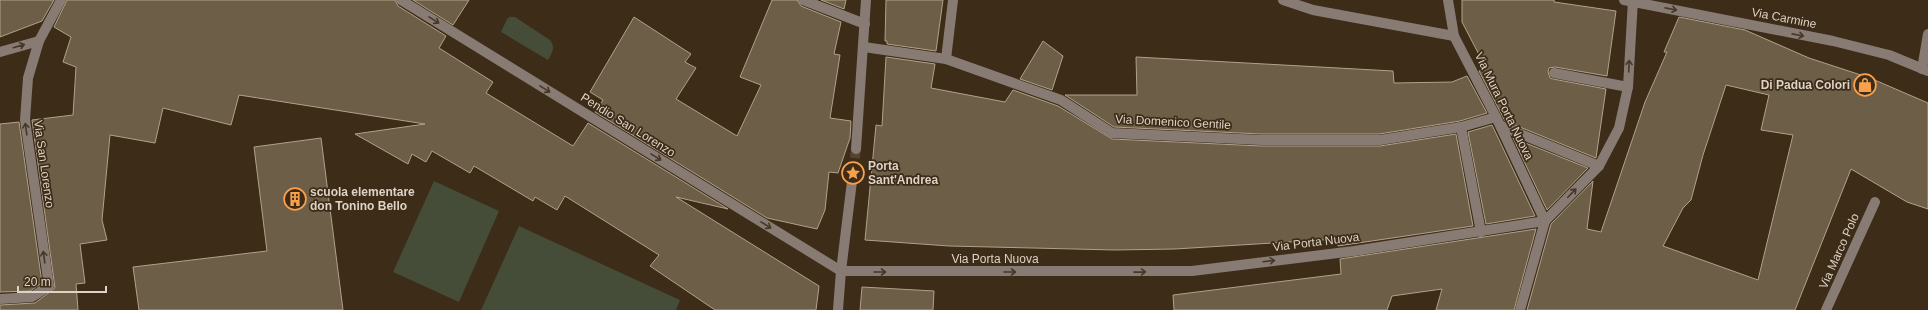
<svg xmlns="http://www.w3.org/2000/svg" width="1928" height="310" font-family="Helvetica,sans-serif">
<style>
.green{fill:#454c37}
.building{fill:#6c5e47;stroke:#b2a289;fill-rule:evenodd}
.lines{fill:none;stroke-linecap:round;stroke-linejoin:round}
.minor-tunnel{stroke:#544532;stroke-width:10;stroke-dasharray:10 5;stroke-linecap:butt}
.minor{stroke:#877b74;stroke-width:10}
.oneway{stroke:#473826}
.labels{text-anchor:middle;stroke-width:3.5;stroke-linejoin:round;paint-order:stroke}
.street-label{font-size:12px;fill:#ddd3c7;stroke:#3c2c18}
.poi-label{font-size:12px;font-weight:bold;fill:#ddd3c7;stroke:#3c2c18;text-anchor:start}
</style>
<rect width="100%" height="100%" fill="#3c2c18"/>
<g class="green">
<path d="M510 17H515L550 40C556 48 552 53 548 60L501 32 507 19Z"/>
<polygon points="434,181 499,211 459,302 393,272"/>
<polygon points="519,226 680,300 676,310 481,310"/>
</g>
<g class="building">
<polygon points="0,0 54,0 42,21 0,37"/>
<polygon points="67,0 395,0 398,6 446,36 439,48 493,82 486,93 573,146 588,123 728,209 676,197 819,286 816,310 715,310 650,266 659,255 565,196 557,210 535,197 533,201 474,166 470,173 432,151 426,162 412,154 408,164 355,134 425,124 239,95 231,125 163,108 155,143 110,135 102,220 107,240 80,244 85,283 76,284 78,310 0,310 0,305 35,303 55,288 32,120 73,115 76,67 63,62 71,37 54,27"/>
<polygon points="413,0 469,0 453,25"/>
<polygon points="772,0 797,0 801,6 841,22 834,54 840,55 830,118 851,121 850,138 838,173 829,172 825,210 817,229 767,218 595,112 603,100 590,92 634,17 691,54 685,62 696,68 676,99 737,136 761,85 740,77"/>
<polygon points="821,0 846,0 844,9"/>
<polygon points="886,0 943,0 936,51 887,44 887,41 885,41"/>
<polygon points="1462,0 1554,0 1554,2 1616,11 1607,76 1555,67 1549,68 1548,72 1550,78 1553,79 1606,89 1596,158 1505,121 1479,71 1486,68 1462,22"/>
<path d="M1679 17 1745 30 1809 58 1870 78 1928 103V209L1907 202 1851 169 1795 310H1527L1551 224 1593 181 1587 229 1601 232 1645 102 1667 52H1664ZM1726 85 1769 95 1761 130 1793 135 1758 280 1663 246 1683 208 1691 200 1703 155Z"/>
<polygon points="1043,41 1063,56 1052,90 1020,79"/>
<polygon points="886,57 935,64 931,88 1005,102 1013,90 1058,106 1112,139 1261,146 1380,146 1456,134 1473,226 1338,246 1338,239 1175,249 1115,250 949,246 865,240 876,125 882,126"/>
<polygon points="1136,57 1393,71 1394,83 1452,82 1467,76 1487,113 1460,121 1379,134 1261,134 1114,127 1065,95 1137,95"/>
<polygon points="19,122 42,283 30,291 0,292 0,124"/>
<polygon points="1492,125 1535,216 1486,224 1468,132"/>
<polygon points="321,138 343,310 139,310 133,267 267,251 254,147"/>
<polygon points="1513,138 1588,168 1547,210"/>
<polygon points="1536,229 1514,310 1436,310 1442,289 1392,296 1387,310 1174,310 1173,295 1341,274 1340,259"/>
<polygon points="862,287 934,291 933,310 860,310"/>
</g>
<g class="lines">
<polyline class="minor-tunnel" points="853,173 856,149"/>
<g class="minor">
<polyline points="401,0 841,271"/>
<polyline points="803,0 865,24"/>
<polyline points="1283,0 1313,10 1454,36"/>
<polyline points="1448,0 1454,36 1496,117 1545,221"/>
<polyline points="1624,0 1833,41 1889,55 1928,71"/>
<polyline points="864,47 946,59 1061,100 1112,133 1261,140 1380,140 1461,127 1496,117"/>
<polyline points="0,52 39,41"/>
<polyline points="946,59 953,0"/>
<polyline points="1922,69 1928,34"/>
<polyline points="1554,73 1628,87"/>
<polyline points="1501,126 1599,166"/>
<polyline points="1461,127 1481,232"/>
<polyline points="856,149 866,0"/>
<polyline points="841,271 1192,271 1354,251 1545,221 1599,166 1619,128 1628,87 1633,0"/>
<polyline points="0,299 32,297 49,286 25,120 28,78 39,41 61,0"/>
<polyline points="838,310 841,271 853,173"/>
<polyline points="1520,310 1545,221"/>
<polyline points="1826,310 1875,202"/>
</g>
</g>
<defs><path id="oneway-shaft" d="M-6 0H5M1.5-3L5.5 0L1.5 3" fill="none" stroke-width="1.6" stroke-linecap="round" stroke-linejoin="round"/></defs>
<g class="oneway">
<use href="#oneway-shaft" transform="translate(1671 9) rotate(11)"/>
<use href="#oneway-shaft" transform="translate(434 20) rotate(32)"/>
<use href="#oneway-shaft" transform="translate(1798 35) rotate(11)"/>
<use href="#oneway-shaft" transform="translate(19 46) rotate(-16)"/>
<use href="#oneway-shaft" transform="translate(1629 66) rotate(-87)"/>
<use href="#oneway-shaft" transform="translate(545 89) rotate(32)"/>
<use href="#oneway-shaft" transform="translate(26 129) rotate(-98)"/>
<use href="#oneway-shaft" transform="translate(656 157) rotate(32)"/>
<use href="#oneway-shaft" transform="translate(1572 193) rotate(-46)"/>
<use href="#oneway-shaft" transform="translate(766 225) rotate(32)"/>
<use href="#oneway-shaft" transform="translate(44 257) rotate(-98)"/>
<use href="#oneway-shaft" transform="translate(1269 261) rotate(-7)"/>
<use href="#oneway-shaft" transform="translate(880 272)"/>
<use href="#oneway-shaft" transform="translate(1010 272)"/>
<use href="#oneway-shaft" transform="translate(1140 272) rotate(-1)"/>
</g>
<defs>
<g id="shop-ring" transform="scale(1.15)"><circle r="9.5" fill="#3c2c18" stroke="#f9a04d" stroke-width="1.5"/><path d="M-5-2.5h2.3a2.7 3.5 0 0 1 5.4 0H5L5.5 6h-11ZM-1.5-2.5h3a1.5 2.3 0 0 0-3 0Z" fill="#f9a04d"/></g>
<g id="sight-ring" transform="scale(1.15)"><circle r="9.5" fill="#3c2c18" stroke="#f9a04d" stroke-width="1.5"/><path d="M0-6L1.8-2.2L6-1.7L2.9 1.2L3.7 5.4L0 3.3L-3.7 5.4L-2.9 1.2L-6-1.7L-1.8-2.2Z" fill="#f9a04d"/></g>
<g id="building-ring" transform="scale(1.15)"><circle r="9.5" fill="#3c2c18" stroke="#f9a04d" stroke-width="1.5"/><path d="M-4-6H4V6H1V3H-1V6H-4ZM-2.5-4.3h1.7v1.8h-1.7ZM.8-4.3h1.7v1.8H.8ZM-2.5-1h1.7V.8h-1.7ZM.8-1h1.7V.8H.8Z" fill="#f9a04d"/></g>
</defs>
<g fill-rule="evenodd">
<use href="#shop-ring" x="1865" y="85"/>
<use href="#sight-ring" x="853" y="173"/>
<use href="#building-ring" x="295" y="199"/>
</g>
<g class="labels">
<g class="street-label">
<text transform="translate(1784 18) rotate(11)" y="4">Via Carmine</text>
<text transform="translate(1504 106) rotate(64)" y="4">Via Mura Porta Nuova</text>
<text transform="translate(1173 122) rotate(3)" y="4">Via Domenico Gentile</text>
<text transform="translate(628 125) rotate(32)" y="4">Pendio San Lorenzo</text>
<text transform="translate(44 164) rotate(82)" y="4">Via San Lorenzo</text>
<text transform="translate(1316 242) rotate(-7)" y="4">Via Porta Nuova</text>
<text transform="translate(1839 251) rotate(-66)" y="4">Via Marco Polo</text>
<text x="995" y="263">Via Porta Nuova</text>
</g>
<g class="poi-label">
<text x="1850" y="89" text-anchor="end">Di Padua Colori</text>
<text x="868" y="170">Porta<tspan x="868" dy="14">Sant'Andrea</tspan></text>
<text x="310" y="196">scuola elementare<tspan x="310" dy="14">don Tonino Bello</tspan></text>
</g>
</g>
<path d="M18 286v6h88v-6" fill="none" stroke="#ddd3c7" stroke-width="2"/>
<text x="24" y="286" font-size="12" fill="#ddd3c7" stroke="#3c2c18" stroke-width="3" paint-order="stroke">20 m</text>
</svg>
